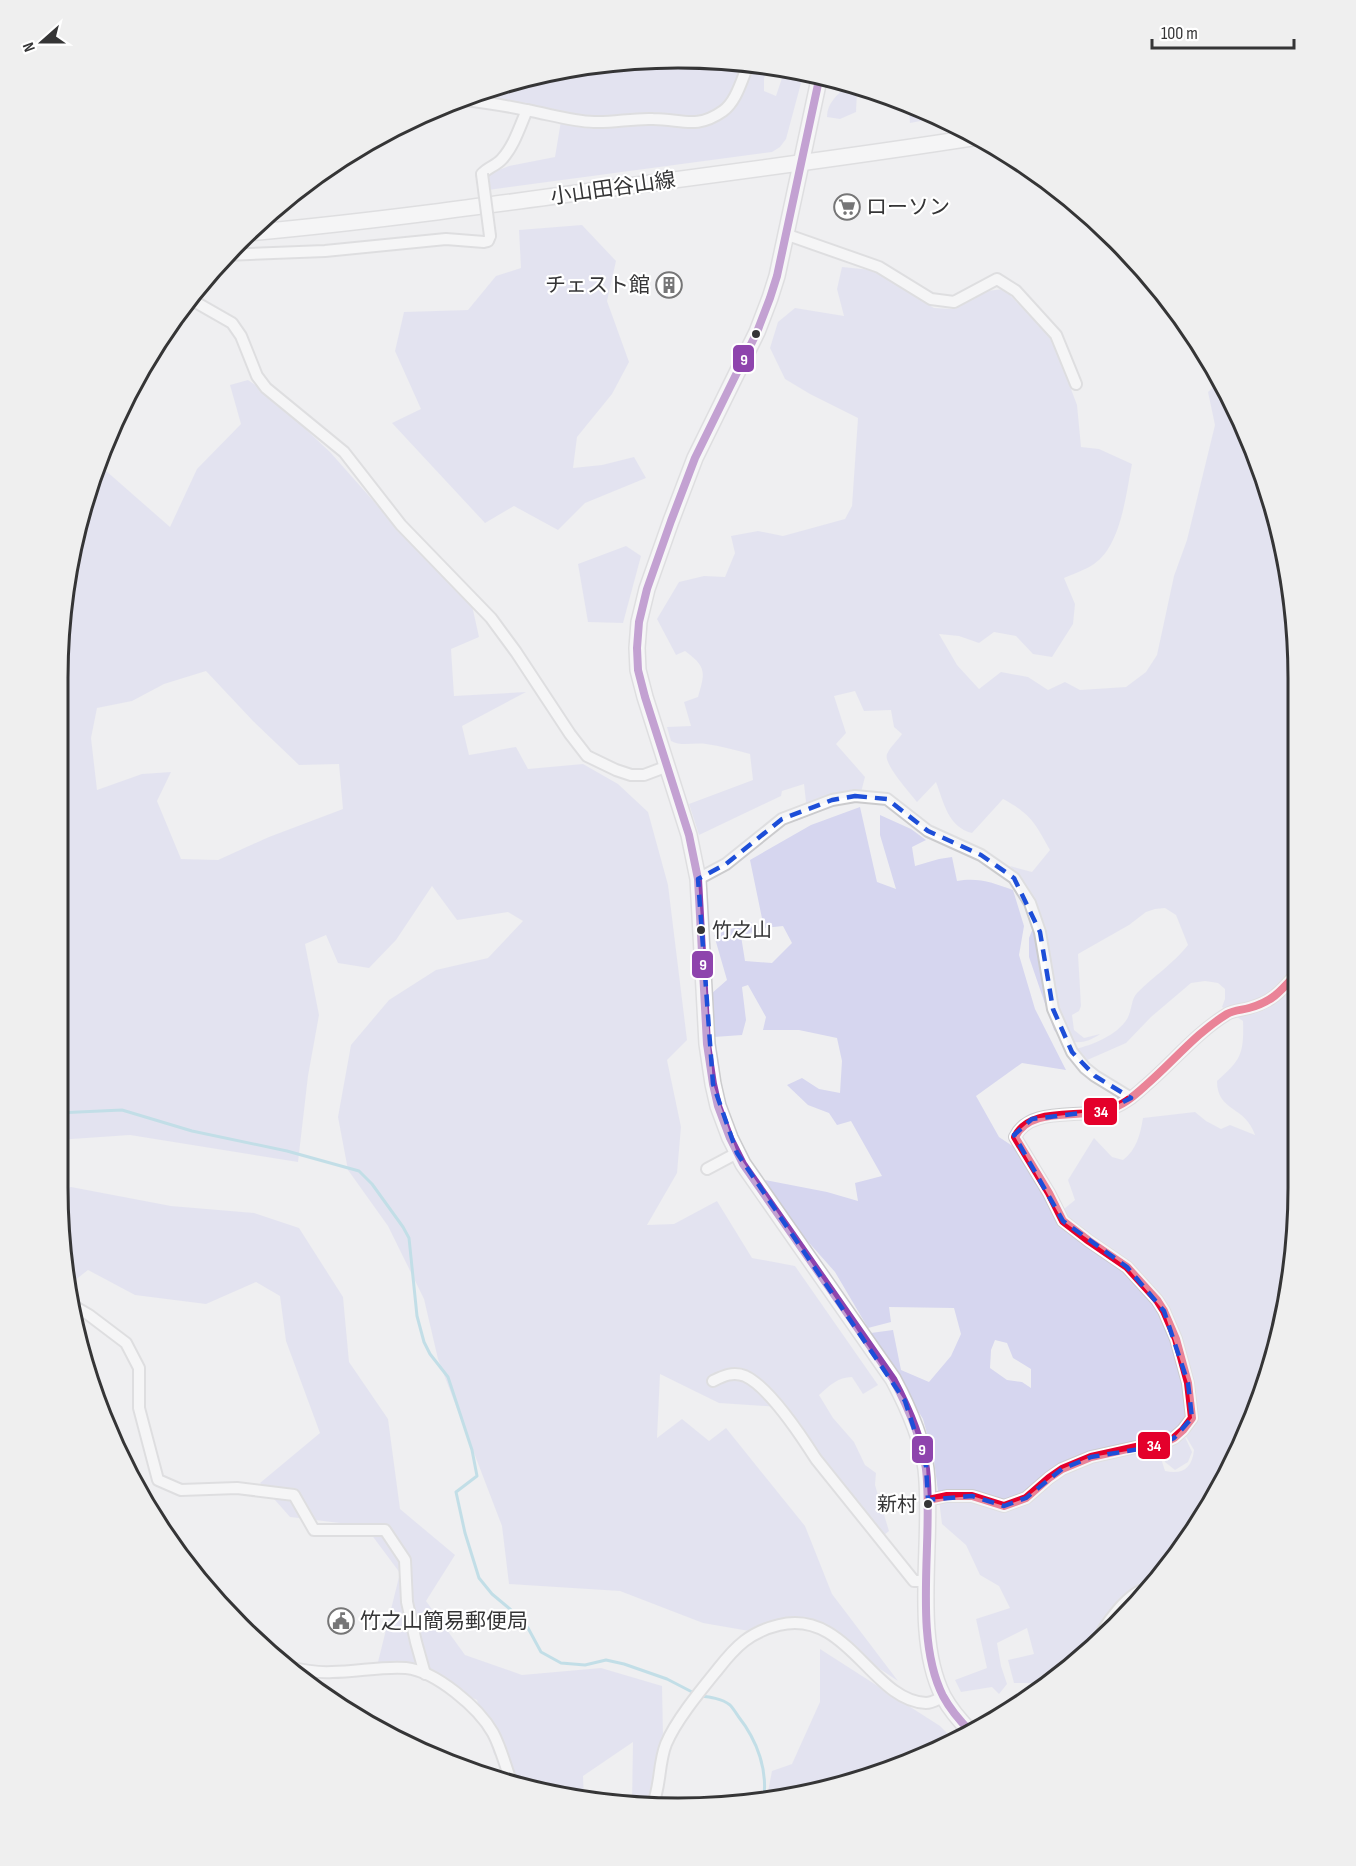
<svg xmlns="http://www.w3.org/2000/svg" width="1356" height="1866" font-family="'Sofia Sans Condensed','Noto Sans JP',sans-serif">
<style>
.green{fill:#d6d6ef;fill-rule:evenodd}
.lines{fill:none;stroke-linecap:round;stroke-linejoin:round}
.stream{stroke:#8dcbdb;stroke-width:3}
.river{stroke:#8dcbdb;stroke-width:16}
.minor-casing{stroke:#cbcbcd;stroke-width:14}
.secondary-casing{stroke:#cbcbcd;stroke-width:18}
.minor{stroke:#fdfdfd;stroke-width:10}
.secondary{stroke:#fdfdfd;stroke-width:15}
.minor-bridge-casing{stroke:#cbcbcd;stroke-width:14;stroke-linecap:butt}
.minor-bridge{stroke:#fdfdfd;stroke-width:10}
.bus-1-casing{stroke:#fff;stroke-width:12}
.bus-2-casing{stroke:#fff;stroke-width:12}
.bus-1{stroke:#8e44ad;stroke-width:8}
.bus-2{stroke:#e4002b;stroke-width:8}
.marked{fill:none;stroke:#1d4ed8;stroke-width:4.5;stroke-dasharray:12 8;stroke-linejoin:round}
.bus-dot{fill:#353536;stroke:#fff;stroke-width:2}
.labels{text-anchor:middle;stroke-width:4.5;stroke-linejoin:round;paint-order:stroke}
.bus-label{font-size:20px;fill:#353536;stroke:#fff;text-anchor:start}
.street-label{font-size:21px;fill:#353536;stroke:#fff}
.poi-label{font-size:21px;fill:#353536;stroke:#fff;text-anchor:start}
.rim{fill:none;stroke:#353536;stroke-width:3}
.line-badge{stroke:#fff;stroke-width:2}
.badge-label{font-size:16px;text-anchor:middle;font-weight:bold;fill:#fff}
</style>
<rect width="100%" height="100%" fill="#efeff1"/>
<g class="green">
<polygon points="719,58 747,63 751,70 757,65 769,67 764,78 764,91 776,96 785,69 804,72 786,139 780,147 772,152 488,190 486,175 509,166 555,157 561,121 467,95 479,90 597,62"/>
<path d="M847 86 857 91 856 112 840 119 827 117C827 103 837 95 847 86Z"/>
<polygon points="911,105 942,117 910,123 909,108"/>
<polygon points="582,225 616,261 607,301 629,362 612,394 577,437 573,468 602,465 634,457 646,478 585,503 558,530 514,506 485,523 392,423 421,409 395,351 404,312 468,310 496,276 521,268 519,230"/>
<path d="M842 267 872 270 934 308 953 309 987 291 1004 289 1052 339 1077 405 1081 447 1099 449 1132 464C1126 494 1121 546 1094 564 1085 570 1073 574 1064 578L1075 604 1073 624 1052 657 1033 654 1016 636 994 632 979 643 959 636 939 634 957 665 979 689 1001 672 1028 677 1048 690 1065 682 1080 690 1126 687 1146 672 1157 655 1174 576 1187 540 1215 425 1208 392 1220 381 1235 404 1266 479 1294 597 1298 1228 1278 1348 1241 1447 1238 1448 1200 1506 1192 1526 1170 1567 1150 1576 1120 1599 1106 1617 1088 1647 1089 1653 1050 1683H1014L1008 1660 1034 1654 1027 1628 997 1643 1001 1666 1007 1684 999 1694 992 1687 961 1692 955 1680 987 1668 976 1619 1010 1608 999 1586 980 1575 966 1545 942 1524 934 1460 923 1419 871 1333 893 1330 901 1370 929 1382 951 1356 961 1334 954 1308 889 1307 891 1322 868 1328 835 1272 787 1218 765 1180 827 1192 858 1201 855 1183 882 1176 851 1121 837 1125 829 1113 808 1105 787 1085 802 1078 819 1089 840 1093 842 1061 837 1038 799 1030H763L766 1017 748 985 742 987 746 1020 742 1035 714 1037 711 994 727 980 714 935 751 922 756 931 741 936 745 961 772 963 792 943 783 926 764 928 750 860 811 825 860 807 877 882 896 889 880 835V815L911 829 926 840 912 847 915 866 939 859 952 857 957 881C978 877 994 883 1013 890L1024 926 1019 955 1035 1009 1066 1070 1022 1063 976 1096 999 1137 1014 1147 1037 1181 1051 1211 1059 1213 1075 1200 1068 1180 1094 1138 1112 1157 1123 1160C1137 1149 1140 1135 1143 1118L1195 1112 1206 1121 1221 1129 1230 1125 1255 1135C1246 1106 1217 1112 1217 1081 1241 1060 1244 1054 1243 1021L1222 1007 1225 999V989L1218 983 1205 981 1191 983 1151 1017 1126 1043 1085 1061 1075 1049C1093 1045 1117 1035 1127 1019 1132 1011 1131 999 1137 993 1154 976 1174 963 1188 945L1176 915 1165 908 1155 909 1146 912 1129 925 1078 954 1081 1006 1079 1011 1072 1015 1074 1030 1084 1038 1100 1034C1083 1046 1068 1045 1054 1030L1029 957V938L1033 928 1018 875 1010 866 1032 872 1050 850C1035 823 1031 814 1003 799L972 833C948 827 944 803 936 782L917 802C911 794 883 764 887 754 890 747 898 740 902 734L894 727 891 710 864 711 855 691 834 696 846 733 836 744 865 777 859 800 832 806 796 821 806 802 804 784 782 791 781 796 699 835 689 804 753 780 750 754C735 750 720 746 706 744 694 742 682 747 671 741L667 727 691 726 684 702 698 697C705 673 707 667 685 651L676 655 657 619 679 582 704 576 725 577 735 553 731 536 758 531 783 536 845 519 852 506 858 418 810 394 785 379 770 348 778 322 795 308 844 316 837 289ZM995 1340 1007 1343 1013 1358 1031 1369V1388L1022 1382 1007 1380 990 1368 991 1350ZM1185 1435 1194 1450C1192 1468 1183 1475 1165 1471L1159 1452Z"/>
<path d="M248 380 268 394 330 452 424 558 471 601 479 637 451 649 454 696 526 692 462 726 469 755 516 747 528 769 583 764 618 784 648 812 668 885 687 1040 667 1060 681 1127 677 1173 647 1225 674 1224 717 1201 752 1258 795 1266 878 1385 863 1394 852 1377C838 1377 829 1386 819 1395L833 1418 854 1442 865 1465 876 1473 875 1485 889 1531 883 1536 779 1407 719 1403 660 1374 657 1438 682 1419 709 1441 726 1428 805 1526 832 1594 898 1681 859 1655 802 1626 755 1632 703 1623 620 1591 509 1584 502 1526 438 1359 424 1299 388 1226 348 1170 338 1117 351 1045 389 1000 436 970 488 958 523 921 508 912 457 920 432 886 396 940 369 968 338 963 326 935 305 944 319 1015 308 1076 298 1162 130 1135 57 1140V678L69 557 97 463 170 527 197 469 241 424 230 385ZM206 671 253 721 299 765 339 764 343 809 269 837 218 860 181 859 157 801 171 772 142 774 97 790 91 738 97 708 132 701 164 684Z"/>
<polygon points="626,546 641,556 623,623 588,622 578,564"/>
<polygon points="71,1187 171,1206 254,1213 299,1228 343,1297 349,1362 388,1419 400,1509 455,1555 426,1601 465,1655 522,1675 601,1668 662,1686 663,1736 656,1807 632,1804 633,1742 583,1776 584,1800 557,1797 518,1784 494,1754 477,1700 406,1667 378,1662 400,1573 365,1526 290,1517 260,1483 320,1433 286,1341 280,1296 256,1282 206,1304 135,1295 88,1270 70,1284 57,1192"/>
<polygon points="1185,1437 1192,1452 1188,1462 1175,1470 1165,1462 1163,1452"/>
<polygon points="820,1649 940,1726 955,1741 916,1762 766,1802 772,1771 792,1764 820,1702"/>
</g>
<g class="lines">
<g class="stream">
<polyline points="57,1113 122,1110 192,1131 287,1151 359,1171 372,1184 403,1227 409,1238 417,1316 424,1342 430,1354 448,1377 472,1450 477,1476 456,1492 465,1533 479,1578 492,1594 510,1609 528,1628 541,1652 561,1663 585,1665 606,1660 624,1664 667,1679 694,1693"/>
<path d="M699 1696C709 1697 721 1698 730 1705 733 1708 736 1713 738 1716 757 1740 769 1771 763 1803"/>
</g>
<polyline class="river" points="1200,1519 1221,1482 1225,1478"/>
<g class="minor-casing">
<g id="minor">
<path d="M458 99C481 102 504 105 526 110 549 114 570 121 594 122 613 123 633 118 653 119 682 119 696 130 723 111 737 101 742 78 749 63"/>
<path d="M482 174C488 167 496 166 502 159 514 146 520 126 527 110"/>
<polyline points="785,234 879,267 931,299 954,302 997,279 1016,291 1056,335 1076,384"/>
<polyline points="225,255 325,251 446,239 484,242 488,241 490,236"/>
<polyline points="190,299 232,323 241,336 257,376 266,388 344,452 401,525 491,618 516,652 570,734 587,756 616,770 631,775 644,775 668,766"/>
<polyline points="698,879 726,864 782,819 832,800 855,796 887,799 928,831 981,855 1014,878 1030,903 1040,932 1053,1009 1072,1052 1085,1068 1095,1076 1131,1098"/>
<polyline points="707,1169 737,1153"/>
<polyline points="73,1308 77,1308 89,1315 126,1343 139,1368 139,1408 158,1480 181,1490 237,1488 294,1495 314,1530 385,1530 405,1560 407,1602 416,1642 425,1674"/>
<path d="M713 1381C723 1376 733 1371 745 1376 769 1387 802 1437 816 1459L914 1581H927"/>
<path d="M928 1500 947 1496H972L1004 1506 1026 1498 1049 1478 1062 1469 1091 1457 1145 1445 1158 1446 1174 1438 1183 1430 1192 1418 1188 1383 1176 1339 1164 1311 1157 1300 1127 1267 1089 1241 1063 1221 1049 1193 1015 1137C1030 1106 1078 1119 1107 1110 1122 1106 1133 1097 1145 1086 1172 1063 1196 1033 1227 1014 1234 1010 1242 1010 1249 1008 1272 1002 1281 991 1296 974"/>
<path d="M1096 1646C1102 1627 1129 1590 1150 1588"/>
<path d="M287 1667C301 1670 317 1673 332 1672 357 1672 382 1666 406 1668 436 1671 479 1708 493 1733 501 1748 505 1765 511 1781"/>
<path d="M652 1806C661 1787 658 1764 666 1744 676 1720 701 1690 718 1669 736 1646 750 1632 779 1625 847 1608 872 1701 926 1703 932 1703 938 1699 943 1697"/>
</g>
</g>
<g class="secondary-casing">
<g id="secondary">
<path d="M820 75 777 276 770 298 757 332 695 458 671 521 647 589 639 622 637 648 638 670 645 697 689 835 698 879 707 1044 713 1084 718 1106 730 1138 743 1164 893 1379C908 1407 922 1438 926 1469 934 1537 912 1635 943 1696 950 1709 961 1722 971 1732"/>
<path d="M247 233C369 222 491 205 613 188 735 172 857 156 978 137"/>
</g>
</g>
<use href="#minor" class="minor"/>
<use href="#secondary" class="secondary"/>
<g class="minor-bridge-casing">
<polyline id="minor-bridge" points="482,174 490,236"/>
</g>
<use href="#minor-bridge" class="minor-bridge"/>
<g class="bus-1-casing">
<path id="bus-1" d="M820 75 777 276 770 298 757 332 695 458 671 521 647 589 639 622 637 648 638 670 645 697 689 835 698 879 707 1044 713 1084 718 1106 730 1138 743 1164 893 1379C908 1407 922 1438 926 1469 934 1537 912 1635 943 1696 950 1709 961 1722 971 1732"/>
</g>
<g class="bus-2-casing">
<path id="bus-2" d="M928 1500 947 1496H972L1004 1506 1026 1498 1049 1478 1062 1469 1091 1457 1145 1445 1158 1446 1174 1438 1183 1430 1192 1418 1188 1383 1176 1339 1164 1311 1157 1300 1127 1267 1089 1241 1063 1221 1049 1193 1015 1137C1030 1106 1078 1119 1107 1110 1122 1106 1133 1097 1145 1086 1172 1063 1196 1033 1227 1014 1234 1010 1242 1010 1249 1008 1272 1002 1281 991 1296 974"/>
</g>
<use href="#bus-1" class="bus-1"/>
<use href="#bus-2" class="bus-2"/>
</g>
<path d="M0 0H1356V1866H0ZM855 796 887 799 928 831 981 855 1014 878 1040 932 1053 1009 1072 1052 1095 1076 1131 1098 1107 1110 1032 1119 1014 1135 1063 1221 1127 1267 1164 1311 1188 1383 1192 1418 1174 1438 1158 1446 1091 1457 1062 1469 1026 1498 1004 1506 972 1496 928 1500 926 1466 905 1401 737 1153 713 1084 698 879 726 864 782 819 832 800Z" fill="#efeff1" fill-opacity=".55" fill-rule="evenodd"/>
<path class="marked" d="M855 796 887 799 928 831 981 855 1014 878 1040 932 1053 1009 1072 1052 1095 1076 1131 1098 1107 1110 1032 1119 1014 1135 1063 1221 1127 1267 1164 1311 1188 1383 1192 1418 1174 1438 1158 1446 1091 1457 1062 1469 1026 1498 1004 1506 972 1496 928 1500 926 1466 905 1401 737 1153 713 1084 698 879 726 864 782 819 832 800Z"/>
<defs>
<g id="supermarket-ring" transform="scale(1.35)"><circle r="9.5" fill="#fff" stroke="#767677" stroke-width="1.5"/><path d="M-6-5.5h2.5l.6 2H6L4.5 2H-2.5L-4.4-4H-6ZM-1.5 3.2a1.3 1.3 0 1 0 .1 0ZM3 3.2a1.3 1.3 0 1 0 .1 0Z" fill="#767677"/></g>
<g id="building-ring" transform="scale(1.35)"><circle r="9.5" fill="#fff" stroke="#767677" stroke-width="1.5"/><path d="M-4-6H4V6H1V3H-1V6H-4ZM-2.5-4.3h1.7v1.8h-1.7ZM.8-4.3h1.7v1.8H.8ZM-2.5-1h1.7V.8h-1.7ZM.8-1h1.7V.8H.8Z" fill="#767677"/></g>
<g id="civic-ring" transform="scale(1.35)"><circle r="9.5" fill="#fff" stroke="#767677" stroke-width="1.5"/><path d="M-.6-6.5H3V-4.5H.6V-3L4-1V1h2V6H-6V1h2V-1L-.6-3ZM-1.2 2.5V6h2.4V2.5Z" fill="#767677"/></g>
</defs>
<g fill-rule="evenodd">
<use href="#supermarket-ring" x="847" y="207"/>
<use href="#building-ring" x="669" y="285"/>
<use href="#civic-ring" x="341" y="1621"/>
</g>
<g class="bus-dot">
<circle cx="756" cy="334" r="5"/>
<circle cx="701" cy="930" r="5"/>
<circle cx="928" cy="1504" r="5"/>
</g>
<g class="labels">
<g class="bus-label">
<text x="712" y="937">竹之山</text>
<text x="917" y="1511" text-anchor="end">新村</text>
</g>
<g class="street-label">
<text transform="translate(613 188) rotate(-8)" y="7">小山田谷山線</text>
</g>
<g class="poi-label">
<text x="866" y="214">ローソン</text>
<text x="650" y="292" text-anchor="end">チェスト館</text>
<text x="360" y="1628">竹之山簡易郵便局</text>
</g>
</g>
<path d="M0 0H1356V1866H0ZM678 68H678A610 610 0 0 1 1288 678V1188A610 610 0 0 1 678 1798H678A610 610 0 0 1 68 1188V678A610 610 0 0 1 678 68Z" fill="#efefef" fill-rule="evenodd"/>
<path class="rim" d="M678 68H678A610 610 0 0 1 1288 678V1188A610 610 0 0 1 678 1798H678A610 610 0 0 1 68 1188V678A610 610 0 0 1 678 68Z"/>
<g class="line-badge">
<rect x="732" y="344" width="23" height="29" rx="6" fill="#8e44ad"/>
<rect x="691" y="950" width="23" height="29" rx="6" fill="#8e44ad"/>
<rect x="1083" y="1097" width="35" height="29" rx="6" fill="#e4002b"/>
<rect x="1137" y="1431" width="34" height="29" rx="6" fill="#e4002b"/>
<rect x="911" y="1435" width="23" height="29" rx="6" fill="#8e44ad"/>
</g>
<g class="badge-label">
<text x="744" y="365">9</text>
<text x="703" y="970">9</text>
<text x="1101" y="1117">34</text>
<text x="1154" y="1451">34</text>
<text x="922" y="1455">9</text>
</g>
<g transform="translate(42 42) rotate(249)" stroke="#ffffff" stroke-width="4.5" paint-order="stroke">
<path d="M0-4.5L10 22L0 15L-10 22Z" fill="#353536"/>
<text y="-9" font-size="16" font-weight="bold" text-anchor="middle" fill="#353536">N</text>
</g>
<path d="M1152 39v9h142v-9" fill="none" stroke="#353536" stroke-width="3"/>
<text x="1161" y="39" font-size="18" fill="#353536" stroke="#ffffff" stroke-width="4.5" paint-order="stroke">100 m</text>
</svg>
